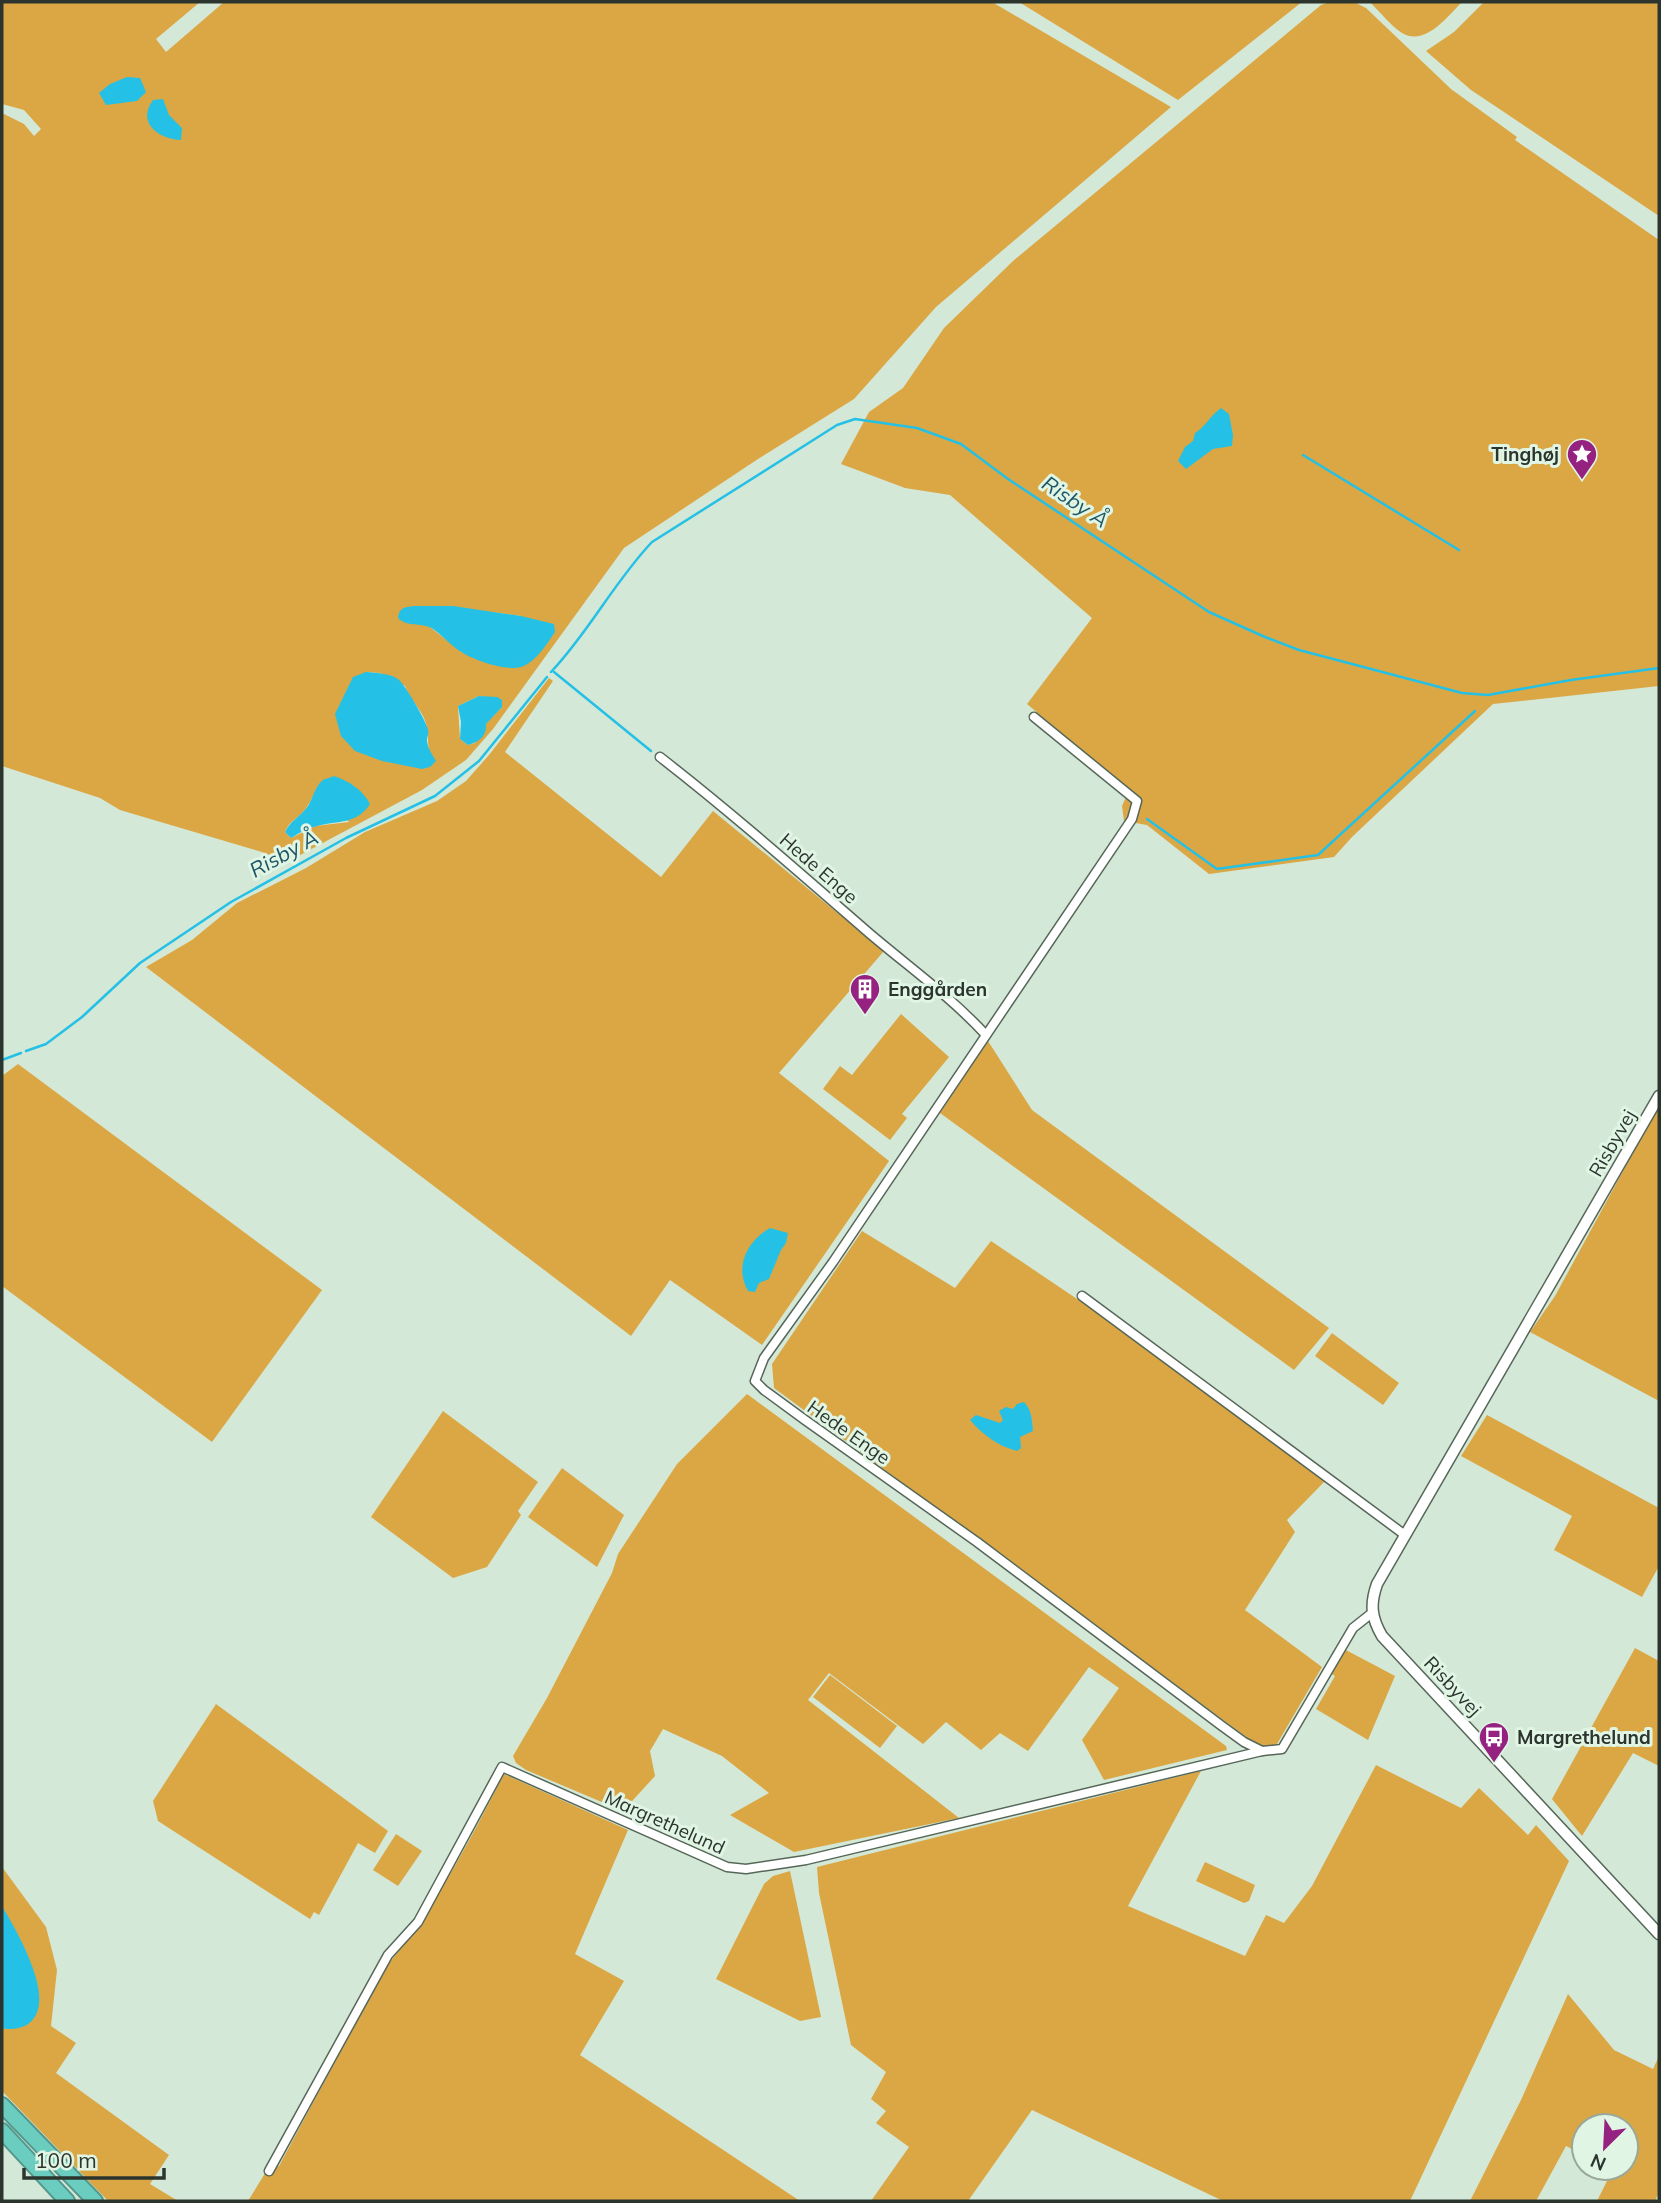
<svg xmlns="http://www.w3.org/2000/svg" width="1661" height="2203" font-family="Mulish,sans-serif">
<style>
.green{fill:#dba744;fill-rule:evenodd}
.water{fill:#25c0e5}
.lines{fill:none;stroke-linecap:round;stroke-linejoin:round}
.stream{stroke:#25c0e5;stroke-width:2.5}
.minor-casing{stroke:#566759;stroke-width:11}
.tertiary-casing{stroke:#566759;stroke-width:13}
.motorway-casing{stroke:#54978d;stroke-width:18}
.minor{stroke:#fff;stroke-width:8}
.tertiary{stroke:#fff;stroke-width:10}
.motorway{stroke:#6acdc0;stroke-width:14}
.labels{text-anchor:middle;stroke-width:6;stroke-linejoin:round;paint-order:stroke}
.poi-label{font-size:19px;font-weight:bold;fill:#2c342e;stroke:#e1f5e4;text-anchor:start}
.street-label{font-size:19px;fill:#2c342e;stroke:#e1f5e4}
.water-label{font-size:21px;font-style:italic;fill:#1d5666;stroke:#e1f5e4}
</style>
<rect width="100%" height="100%" fill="#d4e8d7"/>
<g class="green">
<path d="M2 2H200L156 39 166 52 224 2H992L1171 107 936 307 854 399 758 459 624 548 493 729 466 760 422 790 287 862 262 852 120 810 100 798 2 766V113L24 124 34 136 41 129 24 110 2 104ZM491 612 521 616 463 653 430 627ZM366 672 380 673 405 686C409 697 417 705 423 716 429 727 427 738 429 750ZM479 696 501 700 502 707 485 724 475 743 468 745 460 739 458 706ZM318 786 349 822 315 826 291 838 285 832C289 822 295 820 302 813 309 806 313 796 318 786Z"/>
<polygon points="1019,2 1302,2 1178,100"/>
<polygon points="1330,2 1354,2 1366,8 1451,89 1517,137 1515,140 1659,240 1659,686 1493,704 1352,837 1334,857 1209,874 1147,825 1124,821 1122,806 1129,790 1027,704 1092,618 950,495 905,488 841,464 869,412 903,388 944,328 1013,261 1321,5"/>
<path d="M1370 2H1462C1448 16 1425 47 1402 33 1390 25 1380 12 1370 2Z"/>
<polygon points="1484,2 1659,2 1659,216 1471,90 1426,51 1454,32"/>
<polygon points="549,678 553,681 505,752 661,877 713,811 884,951 779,1073 889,1161 762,1345 670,1280 631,1336 146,967 192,940 237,903 306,868 365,832 437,801 466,781 489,755"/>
<polygon points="901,1014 949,1057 902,1114 907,1118 890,1140 823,1089 840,1066 852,1075"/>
<polygon points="988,1041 1032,1110 1329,1328 1294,1370 940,1113"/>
<polygon points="18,1064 322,1290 212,1442 2,1286 2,1076"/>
<polygon points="1659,1105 1659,1401 1530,1332 1555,1296"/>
<polygon points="862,1231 955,1288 991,1241 1086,1305 1325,1481 1287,1520 1295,1532 1245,1610 1322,1667 1277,1744 1268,1747 1253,1742 774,1388 772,1364"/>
<polygon points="1332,1333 1399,1383 1383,1405 1315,1356"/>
<polygon points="747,1394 1226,1746 1227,1750 1104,1780 1082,1740 1119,1688 1089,1667 1028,1751 1000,1733 981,1750 946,1722 923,1744 829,1673 808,1700 959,1818 794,1852 730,1815 769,1793 722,1756 663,1729 650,1751 655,1776 623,1811 526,1770 516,1763 513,1756 547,1698 612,1573 618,1554 677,1464"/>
<polygon points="443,1411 538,1482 518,1511 521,1515 487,1567 453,1578 371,1517"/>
<polygon points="1487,1415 1659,1508 1659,1566 1642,1597 1554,1550 1572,1516 1461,1456"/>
<polygon points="562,1468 624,1515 597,1567 528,1517"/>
<polygon points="1635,1648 1659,1661 1659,1766 1633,1753 1582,1836 1552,1799"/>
<polygon points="1344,1649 1395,1676 1368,1740 1316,1709 1335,1676 1330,1673"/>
<polygon points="830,1675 897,1726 880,1748 813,1697"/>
<polygon points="216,1704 388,1831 375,1853 358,1843 319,1915 314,1912 310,1919 158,1821 153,1801"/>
<polygon points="1376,1765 1461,1808 1479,1788 1528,1835 1536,1825 1569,1861 1410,2201 1223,2201 1032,2110 968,2201 871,2201 909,2147 876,2123 886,2111 871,2099 886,2072 851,2045 819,1893 817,1867 1201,1771 1128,1906 1245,1956 1266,1915 1284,1923 1312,1886"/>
<path d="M504 1774 628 1830 575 1954 624 1981 580 2055 800 2201H248L267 2170 279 2166 386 1967C435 1908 469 1842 504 1774Z"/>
<polygon points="396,1834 422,1851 398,1886 373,1870"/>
<polygon points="1205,1862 1255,1885 1249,1901 1244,1903 1196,1881"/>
<polygon points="2,1867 46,1927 57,1970 51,2026 76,2043 56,2073 169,2155 150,2184 178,2201 108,2201 2,2091"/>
<polygon points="790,1871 821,2017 800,2021 716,1979 764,1884 773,1876"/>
<polygon points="1568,1994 1614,2050 1653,2069 1659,2056 1659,2192 1655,2201 1597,2201 1613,2169 1612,2168 1626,2168 1626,2126 1584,2126 1584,2155 1566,2146 1536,2201 1470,2201 1521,2100"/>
</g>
<g class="water">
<polygon points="127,77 140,78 146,92 137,101 106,105 99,93 110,84"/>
<path d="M163 99 169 115 182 128 181 140C159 139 136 123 153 100Z"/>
<path d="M1221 408 1229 414 1233 435 1232 446 1213 449 1186 469 1178 461 1185 447 1193 441 1195 433C1204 428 1210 416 1221 408Z"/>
<path d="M414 606H453L521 616 554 624 555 632C547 644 535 663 521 667 506 671 476 661 463 653 452 647 443 636 433 629 423 622 408 628 398 618 399 608 404 607 414 606Z"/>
<path d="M366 672C376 673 389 673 398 679 404 683 427 722 428 730 429 736 427 735 427 741 428 749 432 754 436 761L430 767 422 769 382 761 355 751 341 736 335 714 353 677Z"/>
<path d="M479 696 497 697 502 700V707L486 724C487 736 479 742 468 745L460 739 461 722 458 706Z"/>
<path d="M334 776C349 781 363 790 370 804 356 825 339 820 317 826 308 828 299 833 291 838L285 832C290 821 301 816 308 806 313 798 315 786 323 780 325 779 332 777 334 776Z"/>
<path d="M770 1228 788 1233 786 1243 781 1250 769 1279 759 1283 755 1292 748 1291C734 1267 747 1241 770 1228Z"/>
<path d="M1024 1402C1032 1410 1032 1421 1033 1431L1020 1437 1021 1448 1017 1451C998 1446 983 1435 970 1420L976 1415 1000 1423 1003 1420 999 1411 1006 1407 1013 1409 1017 1404Z"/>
<path d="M2 1906C16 1930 60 2003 28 2024 21 2029 9 2030 2 2028Z"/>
</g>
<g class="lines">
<g class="stream">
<polyline points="1303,455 1459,550"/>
<path d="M551 672C589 632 614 582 652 542L837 425 855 419 917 428 961 444 1008 479 1209 612 1265 637 1299 650 1462 693 1488 695 1571 680 1659 668"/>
<polyline points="554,672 651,751"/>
<polyline points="1147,819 1217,869 1318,855 1475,711"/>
<polyline points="26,1051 46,1044 82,1017 140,963 231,902 346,838 435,796 479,761 547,677"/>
<polyline points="2,1060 21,1053"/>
</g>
<g class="minor-casing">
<g id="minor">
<polyline points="1034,717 1137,801 1132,819 833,1262 764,1358 755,1381 764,1390 805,1420 977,1542 1222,1726 1244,1742 1262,1751"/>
<path d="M660 757C732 813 800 873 869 933 909 967 951 997 986 1035"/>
<polyline points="1082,1296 1405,1535"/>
<polyline points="269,2171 388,1955 418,1922 502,1767 727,1867 746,1869 806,1860 1262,1751 1282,1749 1353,1628 1372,1613"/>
</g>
</g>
<g class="tertiary-casing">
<path id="tertiary" d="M1659 1096 1377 1584C1370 1604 1371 1617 1382 1636L1659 1934"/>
</g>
<g class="motorway-casing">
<g id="motorway">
<polyline points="2,2105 95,2201"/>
<polyline points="2,2131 67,2201"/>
</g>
</g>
<use href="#minor" class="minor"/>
<use href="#tertiary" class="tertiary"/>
<use href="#motorway" class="motorway"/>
</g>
<defs>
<g id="sight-pin" transform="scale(1.575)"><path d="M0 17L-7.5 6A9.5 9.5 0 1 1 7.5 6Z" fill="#952280" stroke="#e1f5e4"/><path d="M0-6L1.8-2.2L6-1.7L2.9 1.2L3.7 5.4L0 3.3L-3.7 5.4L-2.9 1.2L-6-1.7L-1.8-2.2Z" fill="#fff"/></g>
<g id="building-pin" transform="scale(1.575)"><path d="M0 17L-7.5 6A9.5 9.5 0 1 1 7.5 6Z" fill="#952280" stroke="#e1f5e4"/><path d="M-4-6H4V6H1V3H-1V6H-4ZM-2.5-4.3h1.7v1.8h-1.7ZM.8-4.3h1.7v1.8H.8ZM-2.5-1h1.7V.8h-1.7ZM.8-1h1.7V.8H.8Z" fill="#fff"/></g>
<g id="bus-pin" transform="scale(1.575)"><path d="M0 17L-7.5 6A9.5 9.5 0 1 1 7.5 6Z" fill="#952280" stroke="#e1f5e4"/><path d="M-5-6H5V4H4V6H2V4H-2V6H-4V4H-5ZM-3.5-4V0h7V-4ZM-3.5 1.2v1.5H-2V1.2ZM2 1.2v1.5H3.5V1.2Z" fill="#fff"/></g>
</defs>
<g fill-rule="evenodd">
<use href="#sight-pin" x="1582" y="454"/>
<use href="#building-pin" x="865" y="989"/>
<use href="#bus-pin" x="1494" y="1737"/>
</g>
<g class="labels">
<g class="poi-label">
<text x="1559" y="461" text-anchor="end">Tinghøj</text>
<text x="888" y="996">Enggården</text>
<text x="1517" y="1744">Margrethelund</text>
</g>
<g class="street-label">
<text transform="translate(819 868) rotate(41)" y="7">Hede Enge</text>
<text transform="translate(1612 1143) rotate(-60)" y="7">Risbyvej</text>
<text transform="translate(849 1432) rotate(35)" y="7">Hede Enge</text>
<text transform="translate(1453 1686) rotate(47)" y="7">Risbyvej</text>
<text transform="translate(665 1822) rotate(24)" y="7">Margrethelund</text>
</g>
<g class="water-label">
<text transform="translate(1075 502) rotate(34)" y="7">Risby Å</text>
<text transform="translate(284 854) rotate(-29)" y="7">Risby Å</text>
</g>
</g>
<rect width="1661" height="2203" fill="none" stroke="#2c342e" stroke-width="7"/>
<g transform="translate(1605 2147) rotate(204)"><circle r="33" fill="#e1f5e4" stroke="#99a89b" stroke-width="2"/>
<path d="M0-5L12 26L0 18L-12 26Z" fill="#952280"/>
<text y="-10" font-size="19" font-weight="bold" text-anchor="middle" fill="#2c342e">N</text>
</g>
<path d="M24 2168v10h140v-10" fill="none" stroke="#2c342e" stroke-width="3.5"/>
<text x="35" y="2168" font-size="21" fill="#2c342e" stroke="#e1f5e4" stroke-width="5" paint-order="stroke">100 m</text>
</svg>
